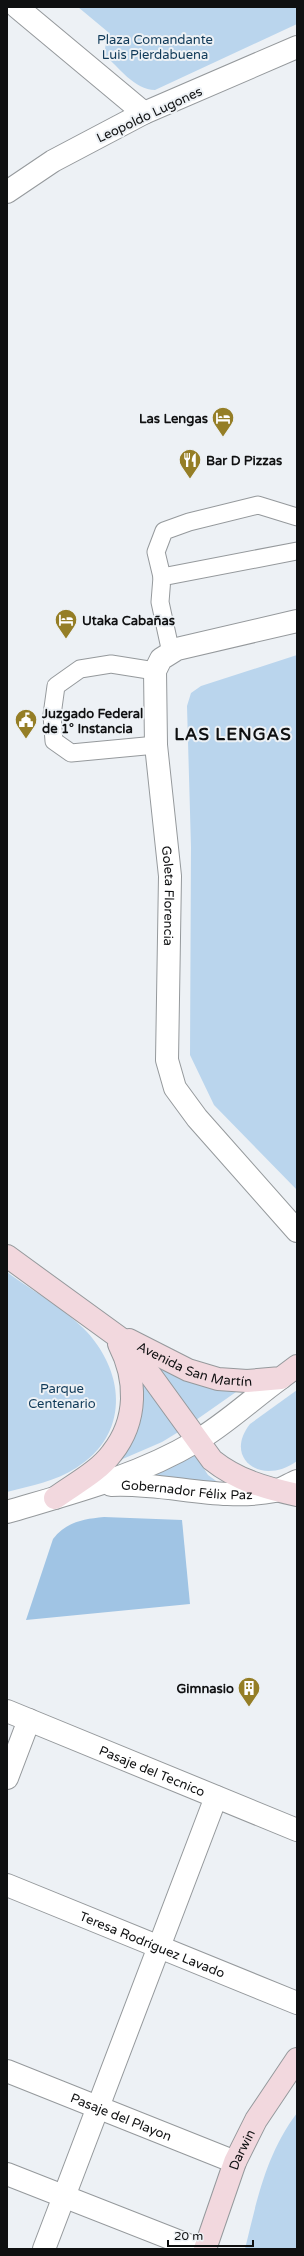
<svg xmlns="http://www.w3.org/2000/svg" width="304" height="2256" font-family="'Varela Round',sans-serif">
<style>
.green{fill:#bad5ed}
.forest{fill:#a0c4e4}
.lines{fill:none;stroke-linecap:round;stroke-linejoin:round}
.service-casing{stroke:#95999c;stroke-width:19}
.pedestrian-casing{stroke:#95999c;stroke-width:24}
.minor-casing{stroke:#95999c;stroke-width:24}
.secondary-casing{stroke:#95999c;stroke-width:24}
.service{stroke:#fff;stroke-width:17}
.pedestrian{stroke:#fff;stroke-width:22}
.minor{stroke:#fff;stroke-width:22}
.secondary{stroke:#f2d8de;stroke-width:22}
.labels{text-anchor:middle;stroke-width:4;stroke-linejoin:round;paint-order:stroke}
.park-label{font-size:13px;fill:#103a59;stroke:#edf1f5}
.street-label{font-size:13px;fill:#0f1011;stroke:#edf1f5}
.poi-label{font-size:13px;font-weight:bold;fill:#0f1011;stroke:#edf1f5;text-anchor:start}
.district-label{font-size:17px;font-weight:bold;letter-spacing:1px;fill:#0f1011;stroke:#edf1f5}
</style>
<rect width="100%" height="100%" fill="#edf1f5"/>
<g class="green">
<path d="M78 7H297V24L155 90C135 90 118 67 104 54L108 32Z"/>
<polygon points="297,655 297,1190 214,1105 190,1055 191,847 187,706 191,693 201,686"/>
<path d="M7 1272C31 1290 68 1311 87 1332 126 1375 129 1435 76 1468 56 1481 30 1486 7 1492Z"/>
<polygon points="152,1360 222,1390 236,1392 196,1420"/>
<polygon points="138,1376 180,1431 162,1442 118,1461"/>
<path d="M297 1390V1461C261 1487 223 1458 250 1424Z"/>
<polygon points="194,1453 208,1475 223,1486 131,1479"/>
<path d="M297 2113V2249H245C257 2200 266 2154 297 2113Z"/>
</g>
<path class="forest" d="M104 1517 182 1520 190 1604 26 1620 53 1539C66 1522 83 1519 104 1517Z"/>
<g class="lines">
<g class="service-casing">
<g id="service">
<polyline points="162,577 156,552 164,531 189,522 258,505 297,517"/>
<polyline points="171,653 160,602 162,577 297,551"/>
<polyline points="155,671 111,664 80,669 56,686 52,715 54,741 71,753 156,745"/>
</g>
</g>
<g class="pedestrian-casing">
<g id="pedestrian">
<polyline points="7,192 53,161 144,113"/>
<polyline points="7,1778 29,1720"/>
<path id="s1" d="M7 2071 235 2162"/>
<polyline points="44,2249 216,1797"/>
</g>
</g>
<g class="minor-casing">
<g id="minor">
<polyline points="17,7 144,113 297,47"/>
<path id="s2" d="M297 621 177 649 161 659 155 671 156 745 170 876 167 1060 175 1088 197 1118 297 1231"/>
<path id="s3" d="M111 1485C166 1482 220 1502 275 1491 282 1489 290 1484 297 1481"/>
<path d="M7 1512C71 1493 138 1476 195 1442 226 1424 253 1398 281 1378"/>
<path id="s4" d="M7 1711 297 1830"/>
<path id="s5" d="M7 1885 297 2003"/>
<polyline points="7,2174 198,2249"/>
</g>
</g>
<g class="secondary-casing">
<g id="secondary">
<path d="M7 1256 128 1344 212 1460C237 1480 265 1488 297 1495"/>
<path id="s6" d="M129 1340 188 1370 218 1379 247 1381 281 1378 297 1366"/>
<path d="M55 1498C74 1484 98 1472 112 1453 138 1420 137 1379 119 1344"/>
<path id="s7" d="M205 2249 235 2162 256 2120 297 2059"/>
</g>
</g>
<use href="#service" class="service"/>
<use href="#pedestrian" class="pedestrian"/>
<use href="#minor" class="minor"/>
<use href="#secondary" class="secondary"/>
</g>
<defs>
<g id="hotel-pin" transform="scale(1.15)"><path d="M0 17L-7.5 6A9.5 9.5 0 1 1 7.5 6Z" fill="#957e26" stroke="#edf1f5"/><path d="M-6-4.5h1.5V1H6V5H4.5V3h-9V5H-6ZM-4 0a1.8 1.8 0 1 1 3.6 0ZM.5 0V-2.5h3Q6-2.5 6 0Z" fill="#fff"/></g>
<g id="restaurant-pin" transform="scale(1.15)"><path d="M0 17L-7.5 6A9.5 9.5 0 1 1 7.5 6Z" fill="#957e26" stroke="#edf1f5"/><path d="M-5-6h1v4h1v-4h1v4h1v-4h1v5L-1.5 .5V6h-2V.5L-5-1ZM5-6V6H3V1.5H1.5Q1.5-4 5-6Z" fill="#fff"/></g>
<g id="civic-pin" transform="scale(1.15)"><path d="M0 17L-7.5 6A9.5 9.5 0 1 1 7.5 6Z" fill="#957e26" stroke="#edf1f5"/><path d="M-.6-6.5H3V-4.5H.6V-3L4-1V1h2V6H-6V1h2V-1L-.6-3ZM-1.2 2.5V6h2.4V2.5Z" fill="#fff"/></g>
<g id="building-pin" transform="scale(1.15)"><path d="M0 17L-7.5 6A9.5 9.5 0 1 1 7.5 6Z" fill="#957e26" stroke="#edf1f5"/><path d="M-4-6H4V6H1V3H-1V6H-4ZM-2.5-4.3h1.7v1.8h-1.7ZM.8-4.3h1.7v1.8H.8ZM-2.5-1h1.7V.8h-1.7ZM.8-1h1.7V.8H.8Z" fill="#fff"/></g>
</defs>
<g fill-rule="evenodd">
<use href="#hotel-pin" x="223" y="418"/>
<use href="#restaurant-pin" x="190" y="460"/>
<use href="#hotel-pin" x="66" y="620"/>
<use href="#civic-pin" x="26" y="720"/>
<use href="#building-pin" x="249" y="1688"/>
</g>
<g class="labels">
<g class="park-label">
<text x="155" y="44">Plaza Comandante<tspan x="155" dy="15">Luis Pierdabuena</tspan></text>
<text x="62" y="1393">Parque<tspan x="62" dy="15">Centenario</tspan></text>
</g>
<g class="street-label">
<text transform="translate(149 114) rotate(-25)" y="5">Leopoldo Lugones</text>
<text dy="5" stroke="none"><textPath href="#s2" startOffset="381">Goleta Florencia</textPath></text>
<text dy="5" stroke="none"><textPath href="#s6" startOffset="71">Avenida San Martín</textPath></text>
<text dy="5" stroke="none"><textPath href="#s3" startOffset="76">Gobernador Félix Paz</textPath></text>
<text dy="5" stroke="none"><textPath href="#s4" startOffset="157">Pasaje del Tecnico</textPath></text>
<text dy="5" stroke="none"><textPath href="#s5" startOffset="157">Teresa Rodríguez Lavado</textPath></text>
<text dy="5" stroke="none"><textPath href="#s1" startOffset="123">Pasaje del Playon</textPath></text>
<text dy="5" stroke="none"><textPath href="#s7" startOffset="106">Darwin</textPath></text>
</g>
<g class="poi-label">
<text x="208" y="423" text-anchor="end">Las Lengas</text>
<text x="206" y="465">Bar D Pizzas</text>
<text x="82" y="625">Utaka Cabañas</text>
<text x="42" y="718">Juzgado Federal<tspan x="42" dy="15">de 1° Instancia</tspan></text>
<text x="234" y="1693" text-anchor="end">Gimnasio</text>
</g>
<g class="district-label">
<text x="233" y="740">LAS LENGAS</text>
</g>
</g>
<rect width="304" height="2256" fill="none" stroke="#0f1011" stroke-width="16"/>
<path d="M168 2240v6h85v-6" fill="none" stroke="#0f1011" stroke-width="2"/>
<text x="174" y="2240" font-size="12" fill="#0f1011" stroke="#edf1f5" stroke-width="3" paint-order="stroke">20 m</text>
</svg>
